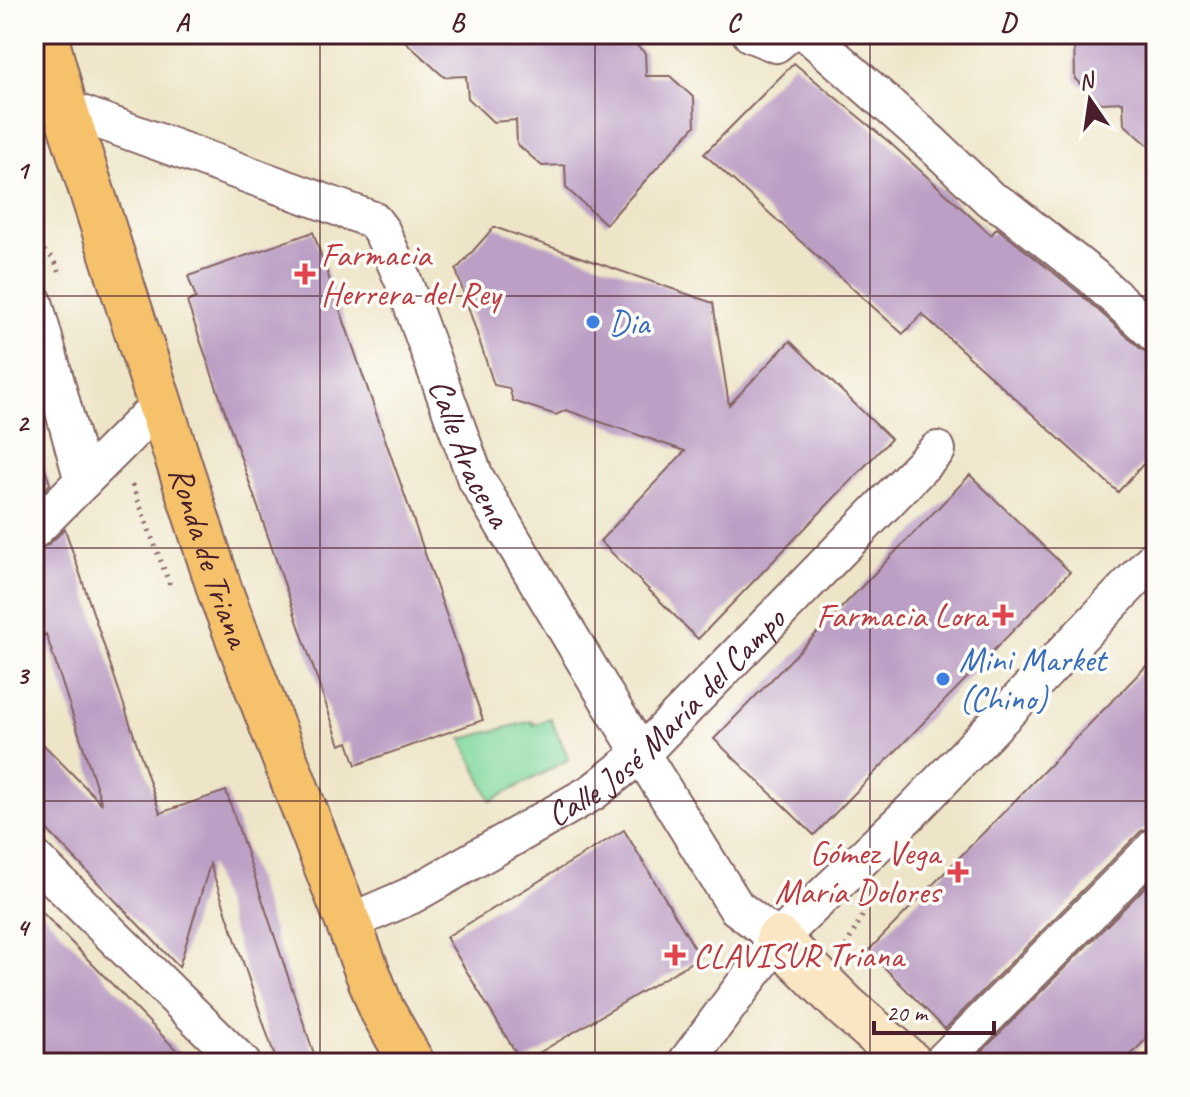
<svg xmlns="http://www.w3.org/2000/svg" width="1190" height="1097" font-family="Caveat,sans-serif">
<style>
.green{fill:#7fd79c;stroke:#647b64;stroke-width:2}
.building{fill:#bb9fc4}
.lines{fill:none;stroke-linecap:round;stroke-linejoin:round}
.street-casing{stroke:#836462;stroke-width:40}
.secondary-casing{stroke:#836462;stroke-width:48}
.primary-casing{stroke:#836462;stroke-width:48}
.path{stroke:#836462;stroke-width:5;stroke-dasharray:2 6;stroke-linecap:butt}
.street{stroke:#fff;stroke-width:36}
.secondary{stroke:#fbe6c4;stroke-width:44}
.primary{stroke:#f5c16b;stroke-width:44}
.grid{fill:none;stroke:#4a1f2b;stroke-width:2;stroke-opacity:0.55}
.health-dot{fill:#e0444e;stroke:#fdfcf7;stroke-width:3}
.shop-dot{fill:#3f7fe0;stroke:#fdfcf7;stroke-width:3}
.labels{text-anchor:middle;stroke-width:7;stroke-linejoin:round;paint-order:stroke}
.health-label{font-size:34px;fill:#be3a42;stroke:#fdfcf7;text-anchor:start}
.shop-label{font-size:34px;fill:#366cbe;stroke:#fdfcf7;text-anchor:start}
.street-label{font-size:34px;fill:#4a1f2b;stroke:#fdfcf7}
.neatline{fill:none;stroke:#4a1f2b;stroke-width:3}
.grid-label{font-size:26px;text-anchor:middle;font-weight:bold;fill:#4a1f2b}
</style>
<rect width="100%" height="100%" fill="#fdfcf7"/>
<filter id="ink" filterUnits="userSpaceOnUse"><feTurbulence type="fractalNoise" baseFrequency=".0125" numOctaves="2"/><feDisplacementMap in="SourceGraphic" scale="16" xChannelSelector="R" yChannelSelector="G"/><feConvolveMatrix kernelMatrix="1 2 1 2 8 2 1 2 1" color-interpolation-filters="sRGB"/></filter>
<filter id="wash" filterUnits="userSpaceOnUse"><feTurbulence type="fractalNoise" baseFrequency=".006" numOctaves="4" result="noise"/><feDisplacementMap in="SourceGraphic" scale="32" xChannelSelector="R" yChannelSelector="G"/><feGaussianBlur stdDeviation="1.8" result="paint"/><feColorMatrix in="noise" values="0 0 0 0 0 0 0 0 0 0 0 0 0 0 0 0 0 1.4 0 .05"/><feComposite in="paint" operator="in"/></filter>
<g filter="url(#wash)">
<rect width="100%" height="100%" fill="#eee5c8"/>
<polygon class="green" points="550,718 569,759 491,801 462,739 532,721 534,725"/>
<g id="blocks">
<g class="building">
<polygon points="397,34 624,34 645,53 646,76 670,76 694,98 695,126 606,224 566,188 565,165 542,166 517,144 516,120 493,122 468,98 466,76 444,77"/>
<polygon points="1074,34 1156,34 1156,152 1124,124 1123,102 1101,103 1075,79"/>
<polygon points="794,63 889,142 991,235 997,228 1078,292 1142,350 1156,355 1156,450 1118,492 922,314 903,334 704,154"/>
<polygon points="494,227 713,303 729,405 790,341 891,439 698,639 600,541 685,451 566,410 556,415 513,401 509,388 494,385 456,270"/>
<polygon points="313,232 483,720 356,765 348,742 340,745 187,302 196,298 188,276"/>
<polygon points="40,454 50,484 34,500 34,455"/>
<polygon points="970,475 1070,572 814,835 714,739"/>
<polygon points="65,529 160,813 226,791 317,1063 277,1063 210,864 179,967 34,816 34,735 102,804 46,634 34,646 34,550 48,545"/>
<polygon points="1156,656 1156,826 1141,831 945,1029 868,951"/>
<polygon points="624,830 700,957 522,1063 446,937"/>
<polygon points="1156,876 1156,1029 1123,1063 980,1063 975,1058"/>
<polygon points="34,904 105,977 189,1063 34,1063"/>
</g>
</g>
</g>
<g filter="url(#ink)">
<use href="#blocks" fill-opacity="0" stroke="#836462" stroke-width="2"/>
<g class="lines">
<g class="street-casing">
<g id="street">
<polyline points="751,34 776,44 788,34"/>
<polyline points="808,34 931,143 990,199 1006,208 1092,276 1156,335"/>
<path id="s1" d="M34 102 65 108 373 220 382 232 403 280 475 477 616 713 736 907 778 939"/>
<polyline points="34,302 83,481"/>
<polyline points="34,530 160,404"/>
<polyline points="34,858 242,1063"/>
<path id="s2" d="M348 923 410 896 593 792 642 753 937 450"/>
<polyline points="686,1063 778,939 914,809 1156,557"/>
<polyline points="941,1063 1156,846"/>
</g>
</g>
<g class="secondary-casing">
<polyline id="secondary" points="778,939 845,1006 910,1063"/>
</g>
<g class="primary-casing">
<g id="primary">
<path id="s3" d="M45 34 65 108 221 594 382 1010 412 1063"/>
</g>
</g>
<g class="path">
<path d="M34 239C41 254 53 251 59 271"/>
<polyline points="132,485 171,588"/>
<polyline points="846,946 864,913"/>
</g>
<use href="#street" class="street"/>
<use href="#secondary" class="secondary"/>
<use href="#primary" class="primary"/>
</g>
</g>
<path class="grid" d="M320 34V1063M595 34V1063M870 34V1063M34 296H1156M34 548H1156M34 801H1156"/>
<g class="health-dot">
<path d="M301 262h8v8h8v8h-8v8h-8v-8h-8v-8h8z"/>
<path d="M999 603h8v8h8v8h-8v8h-8v-8h-8v-8h8z"/>
<path d="M954 860h8v8h8v8h-8v8h-8v-8h-8v-8h8z"/>
<path d="M671 943h8v8h8v8h-8v8h-8v-8h-8v-8h8z"/>
</g>
<g class="shop-dot">
<circle cx="593" cy="322" r="8"/>
<circle cx="943" cy="679" r="8"/>
</g>
<g class="labels">
<g class="health-label">
<text x="321" y="266">Farmacia<tspan x="321" dy="39">Herrera del Rey</tspan></text>
<text x="987" y="627" text-anchor="end">Farmacia Lora</text>
<text x="940" y="864" text-anchor="end">Gómez Vega<tspan x="940" dy="39">María Dolores</tspan></text>
<text x="693" y="967">CLAVISUR Triana</text>
</g>
<g class="shop-label">
<text x="609" y="334">Dia</text>
<text x="959" y="671">Mini Market<tspan x="959" dy="39">(Chino)</tspan></text>
</g>
<g class="street-label">
<text dy="12" stroke="none"><textPath href="#s1" startOffset="612">Calle Aracena</textPath></text>
<text dy="12" stroke="none"><textPath href="#s3" startOffset="548">Ronda de Triana</textPath></text>
<text dy="12" stroke="none"><textPath href="#s2" startOffset="382">Calle José María del Campo</textPath></text>
</g>
</g>
<rect width="1190" height="1097" fill="none" stroke="#fdfcf7" stroke-width="88"/>
<g transform="translate(1090 100) rotate(347)" stroke="#fdfcf7" stroke-width="6" paint-order="stroke">
<path d="M0-6L14 30L0 20L-14 30Z" fill="#4a1f2b"/>
<text y="-12" font-size="22" font-weight="bold" text-anchor="middle" fill="#4a1f2b">N</text>
</g>
<path d="M874 1021v12h120v-12" fill="none" stroke="#4a1f2b" stroke-width="4"/>
<text x="886" y="1021" font-size="24" fill="#4a1f2b" stroke="#fdfcf7" stroke-width="6" paint-order="stroke">20 m</text>
<rect x="44" y="44" width="1102" height="1009" class="neatline"/>
<g class="grid-label">
<text x="182" y="31">A</text>
<text x="457" y="31">B</text>
<text x="733" y="31">C</text>
<text x="1008" y="31">D</text>
<text x="22" y="179">1</text>
<text x="22" y="431">2</text>
<text x="22" y="684">3</text>
<text x="22" y="936">4</text>
</g>
</svg>
